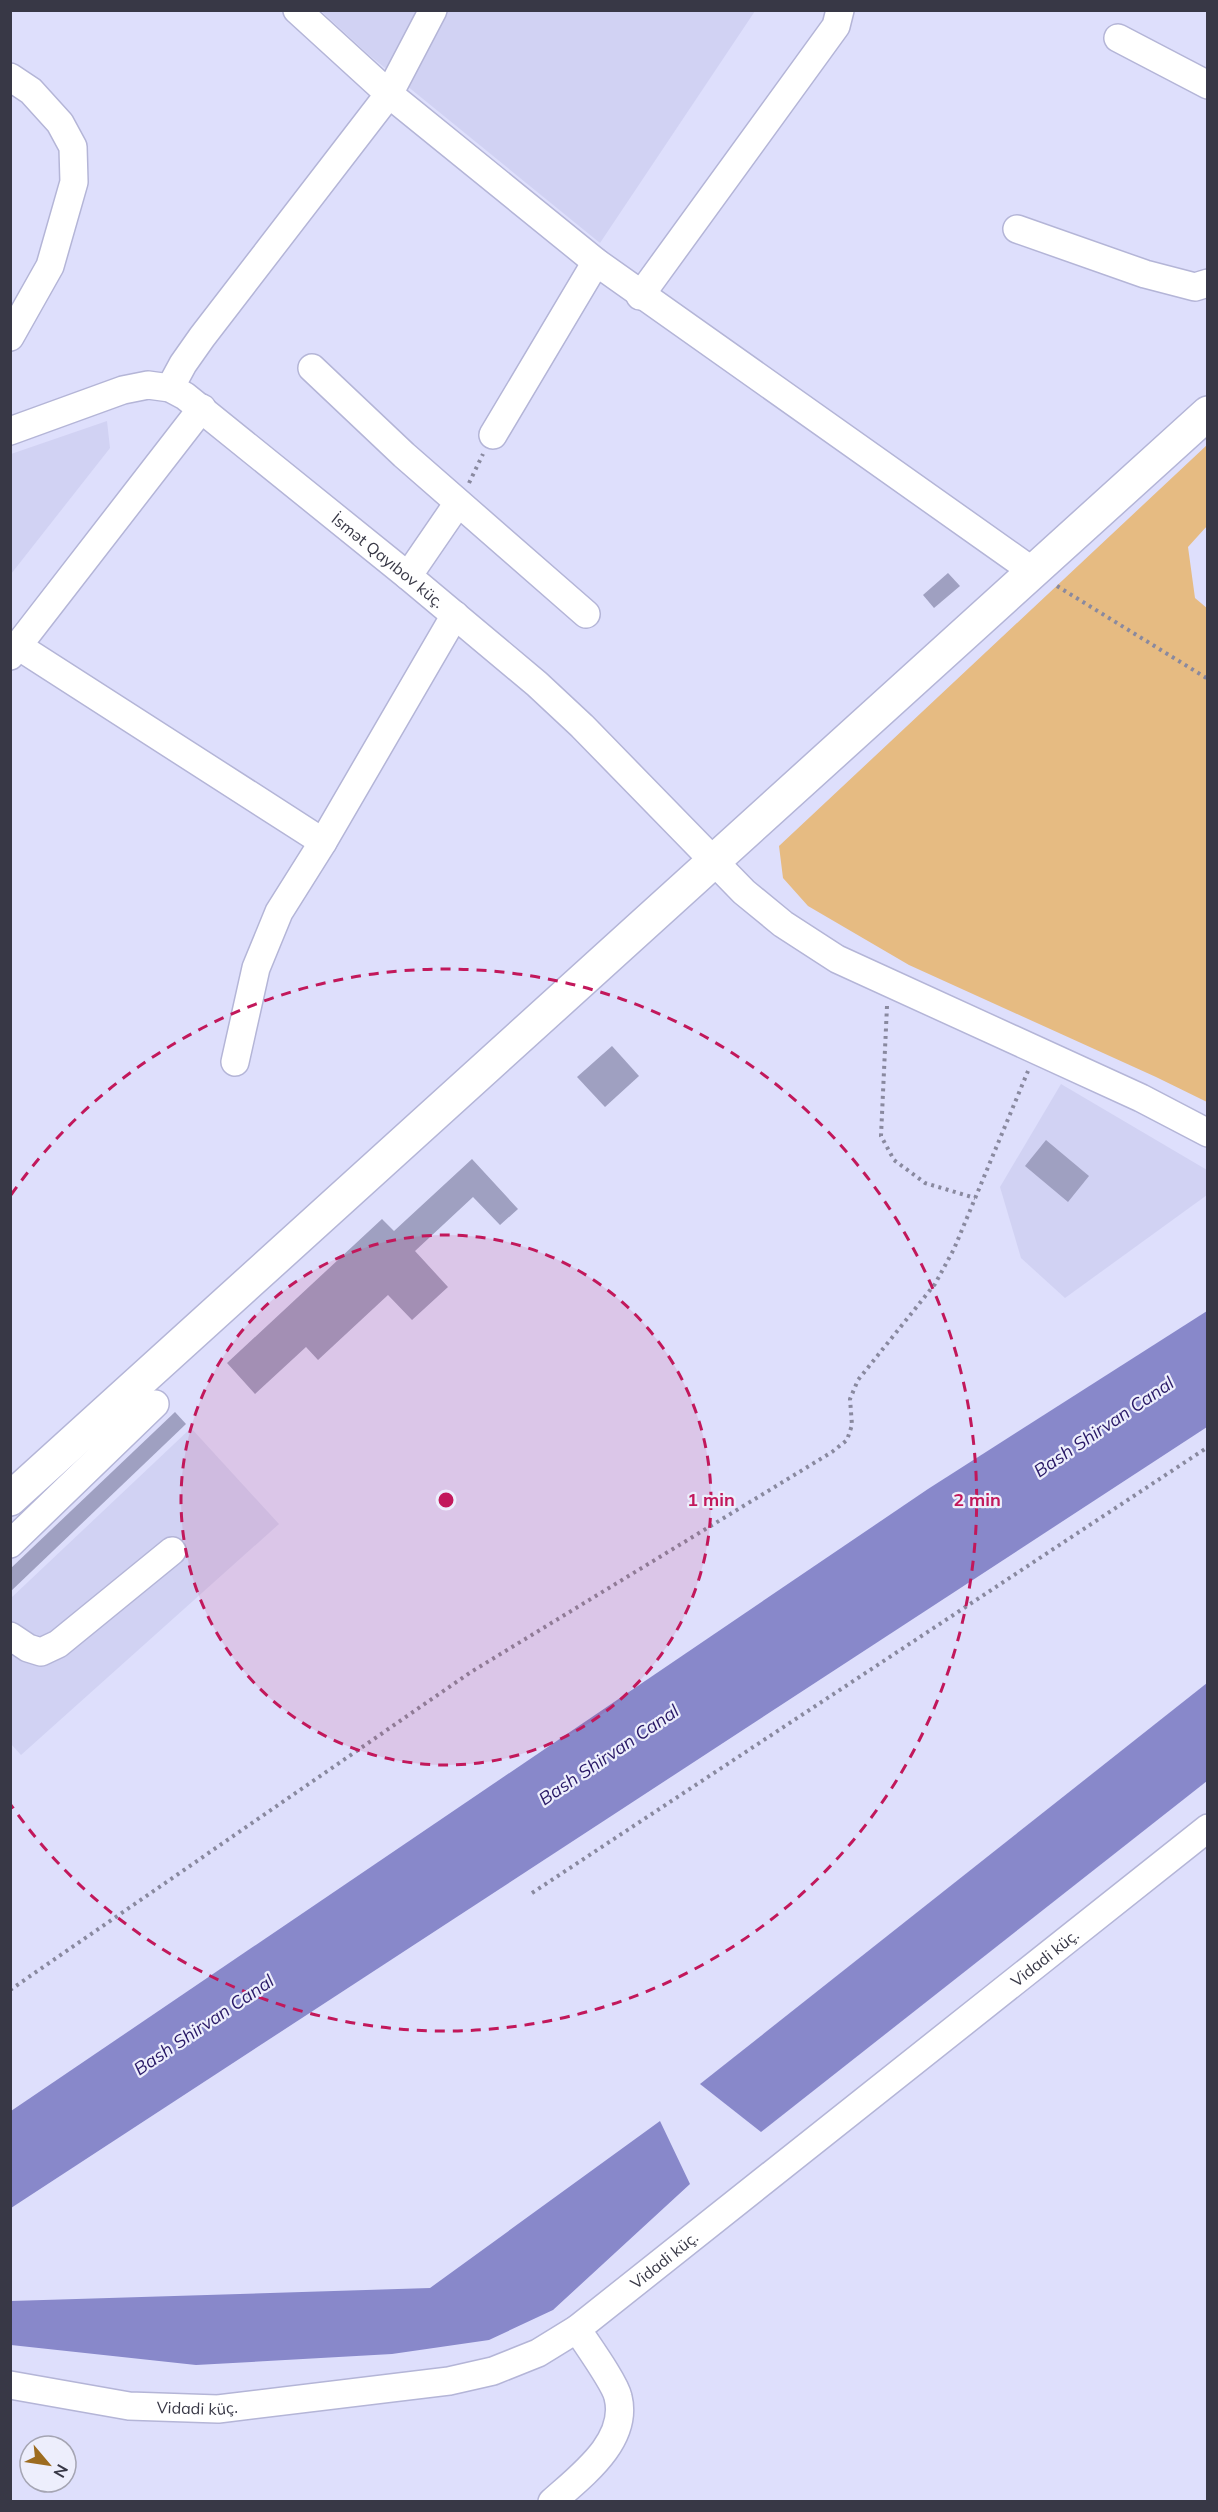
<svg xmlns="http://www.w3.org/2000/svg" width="1218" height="2512" font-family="Mulish,sans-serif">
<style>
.built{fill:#d1d2f3}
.green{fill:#e6bb82}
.water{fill:#8888ca}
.building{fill:#9fa0c1}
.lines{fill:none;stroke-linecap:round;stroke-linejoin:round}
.minor-casing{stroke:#b4b5d7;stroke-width:30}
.major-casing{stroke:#b4b5d7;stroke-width:36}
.path{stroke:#89899f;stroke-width:4;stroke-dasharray:3 4.5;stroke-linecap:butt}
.minor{stroke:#fff;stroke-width:27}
.major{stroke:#fff;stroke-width:33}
.ring{fill:none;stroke:#c2185b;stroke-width:3;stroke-dasharray:10 8}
.labels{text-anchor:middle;stroke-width:4.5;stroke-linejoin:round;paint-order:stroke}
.street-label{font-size:16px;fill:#383846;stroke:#edeefc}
.water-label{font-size:18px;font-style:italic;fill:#281866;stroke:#edeefc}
.centre{fill:#c2185b;stroke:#edeefc;stroke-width:3}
.ring-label{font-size:18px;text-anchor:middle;font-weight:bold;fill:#c2185b;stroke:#edeefc;stroke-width:4.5;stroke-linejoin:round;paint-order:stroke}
</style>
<rect width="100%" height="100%" fill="#dedffc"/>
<g class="built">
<polygon points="321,11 755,11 600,243 369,55"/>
<polygon points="107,421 110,448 11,574 11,454"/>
<polygon points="1061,1084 1207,1170 1207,1195 1065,1298 1021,1258 1000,1187"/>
<polygon points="191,1428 279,1524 21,1755 11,1744 11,1598"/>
</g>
<polygon class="green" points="1207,445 1207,526 1188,547 1195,598 1208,609 1207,1102 1156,1077 909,965 808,906 783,878 779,846"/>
<g class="water">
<polygon points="1207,1311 1207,1427 11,2208 11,2111 928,1489"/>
<polygon points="1207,1683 1207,1781 761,2132 700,2084"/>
<polygon points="660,2121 690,2184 553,2310 489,2340 392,2354 196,2365 11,2345 11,2301 430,2288"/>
</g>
<g class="building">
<polygon points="948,573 960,586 934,608 923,595"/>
<polygon points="612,1046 639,1076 605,1107 577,1077"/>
<polygon points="1046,1140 1089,1176 1068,1202 1025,1166"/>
<polygon points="472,1159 518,1209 500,1225 473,1197 415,1251 448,1287 412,1320 388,1295 318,1360 306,1347 255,1394 227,1363 382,1219 394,1231"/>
<polygon points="175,1412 186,1424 10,1592 10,1569"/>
</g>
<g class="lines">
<g class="minor-casing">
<g id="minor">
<polyline points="297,10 389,94 596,262 1031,570"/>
<polyline points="1118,38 1208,85"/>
<polyline points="10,77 31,91 60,123 73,147 74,182 50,266 10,337"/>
<polyline points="1017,229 1145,274 1195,287 1208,283"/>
<polyline points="640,296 836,26 840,10"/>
<polyline points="312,368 404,455 586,614"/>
<polyline points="170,388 183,364 202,337 389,94 433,10"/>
<path id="s1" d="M10 431 123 390 148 385 170 388 185 396 408 576 537 684 582 726 744 892 783 924 837 959 1141 1098 1208 1133"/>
<polyline points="493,435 596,262"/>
<polyline points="408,576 458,503"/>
<polyline points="18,646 323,842"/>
<polyline points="10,656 202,408"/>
<polyline points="235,1062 256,968 279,912 323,842 455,615"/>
<polyline points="10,1544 155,1404"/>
<polyline points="10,1636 28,1648 41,1652 58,1644 172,1551"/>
<path id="s2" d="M10 2385 129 2406 218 2409 449 2381 493 2371 538 2353 577 2329 1208 1828"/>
<path d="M552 2502C581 2476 629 2441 618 2397 615 2383 586 2343 577 2329"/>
</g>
</g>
<g class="major-casing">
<polyline id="major" points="10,1499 1208,413"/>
</g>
<g class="path">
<polyline points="469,483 483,454"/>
<polyline points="1057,586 1208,679"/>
<polyline points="887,1006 881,1136 894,1160 925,1183 975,1198"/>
<polyline points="532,1893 1208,1447"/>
<polyline points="10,1990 471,1672 832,1452 847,1440 852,1425 850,1399 858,1380 935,1284 954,1249 1028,1071"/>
</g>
<use href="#minor" class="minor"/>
<use href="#major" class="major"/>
</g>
<circle cx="446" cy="1500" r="265" fill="#c2185b" fill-opacity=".12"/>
<g class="ring">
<circle cx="446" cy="1500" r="265"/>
<path d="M11 1195A531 531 0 1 1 11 1805"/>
</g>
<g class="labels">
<g class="street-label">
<text dy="6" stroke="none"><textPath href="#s1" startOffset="446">İsmət Qayıbov küç.</textPath></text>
<text dy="6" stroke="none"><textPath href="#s2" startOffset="1179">Vidadi küç.</textPath></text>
<text dy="6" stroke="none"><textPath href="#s2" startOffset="693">Vidadi küç.</textPath></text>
<text dy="6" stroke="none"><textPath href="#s2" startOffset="189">Vidadi küç.</textPath></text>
</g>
<g class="water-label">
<text transform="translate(1104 1427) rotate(-34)" y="6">Bash Shirvan Canal</text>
<text transform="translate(609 1755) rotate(-34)" y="6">Bash Shirvan Canal</text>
<text transform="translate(204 2025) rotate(-34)" y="6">Bash Shirvan Canal</text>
</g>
</g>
<circle cx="446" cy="1500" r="9" class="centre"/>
<g class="ring-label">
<text x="711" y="1506">1 min</text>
<text x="977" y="1506">2 min</text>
</g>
<rect width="1218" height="2512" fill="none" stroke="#383846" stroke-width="24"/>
<g transform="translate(48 2464) rotate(119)"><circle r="28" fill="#edeefc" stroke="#a5a5b3" stroke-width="1.5"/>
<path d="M0-4.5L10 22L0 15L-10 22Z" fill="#9d6c20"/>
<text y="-9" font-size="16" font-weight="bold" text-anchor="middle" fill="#383846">N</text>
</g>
</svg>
